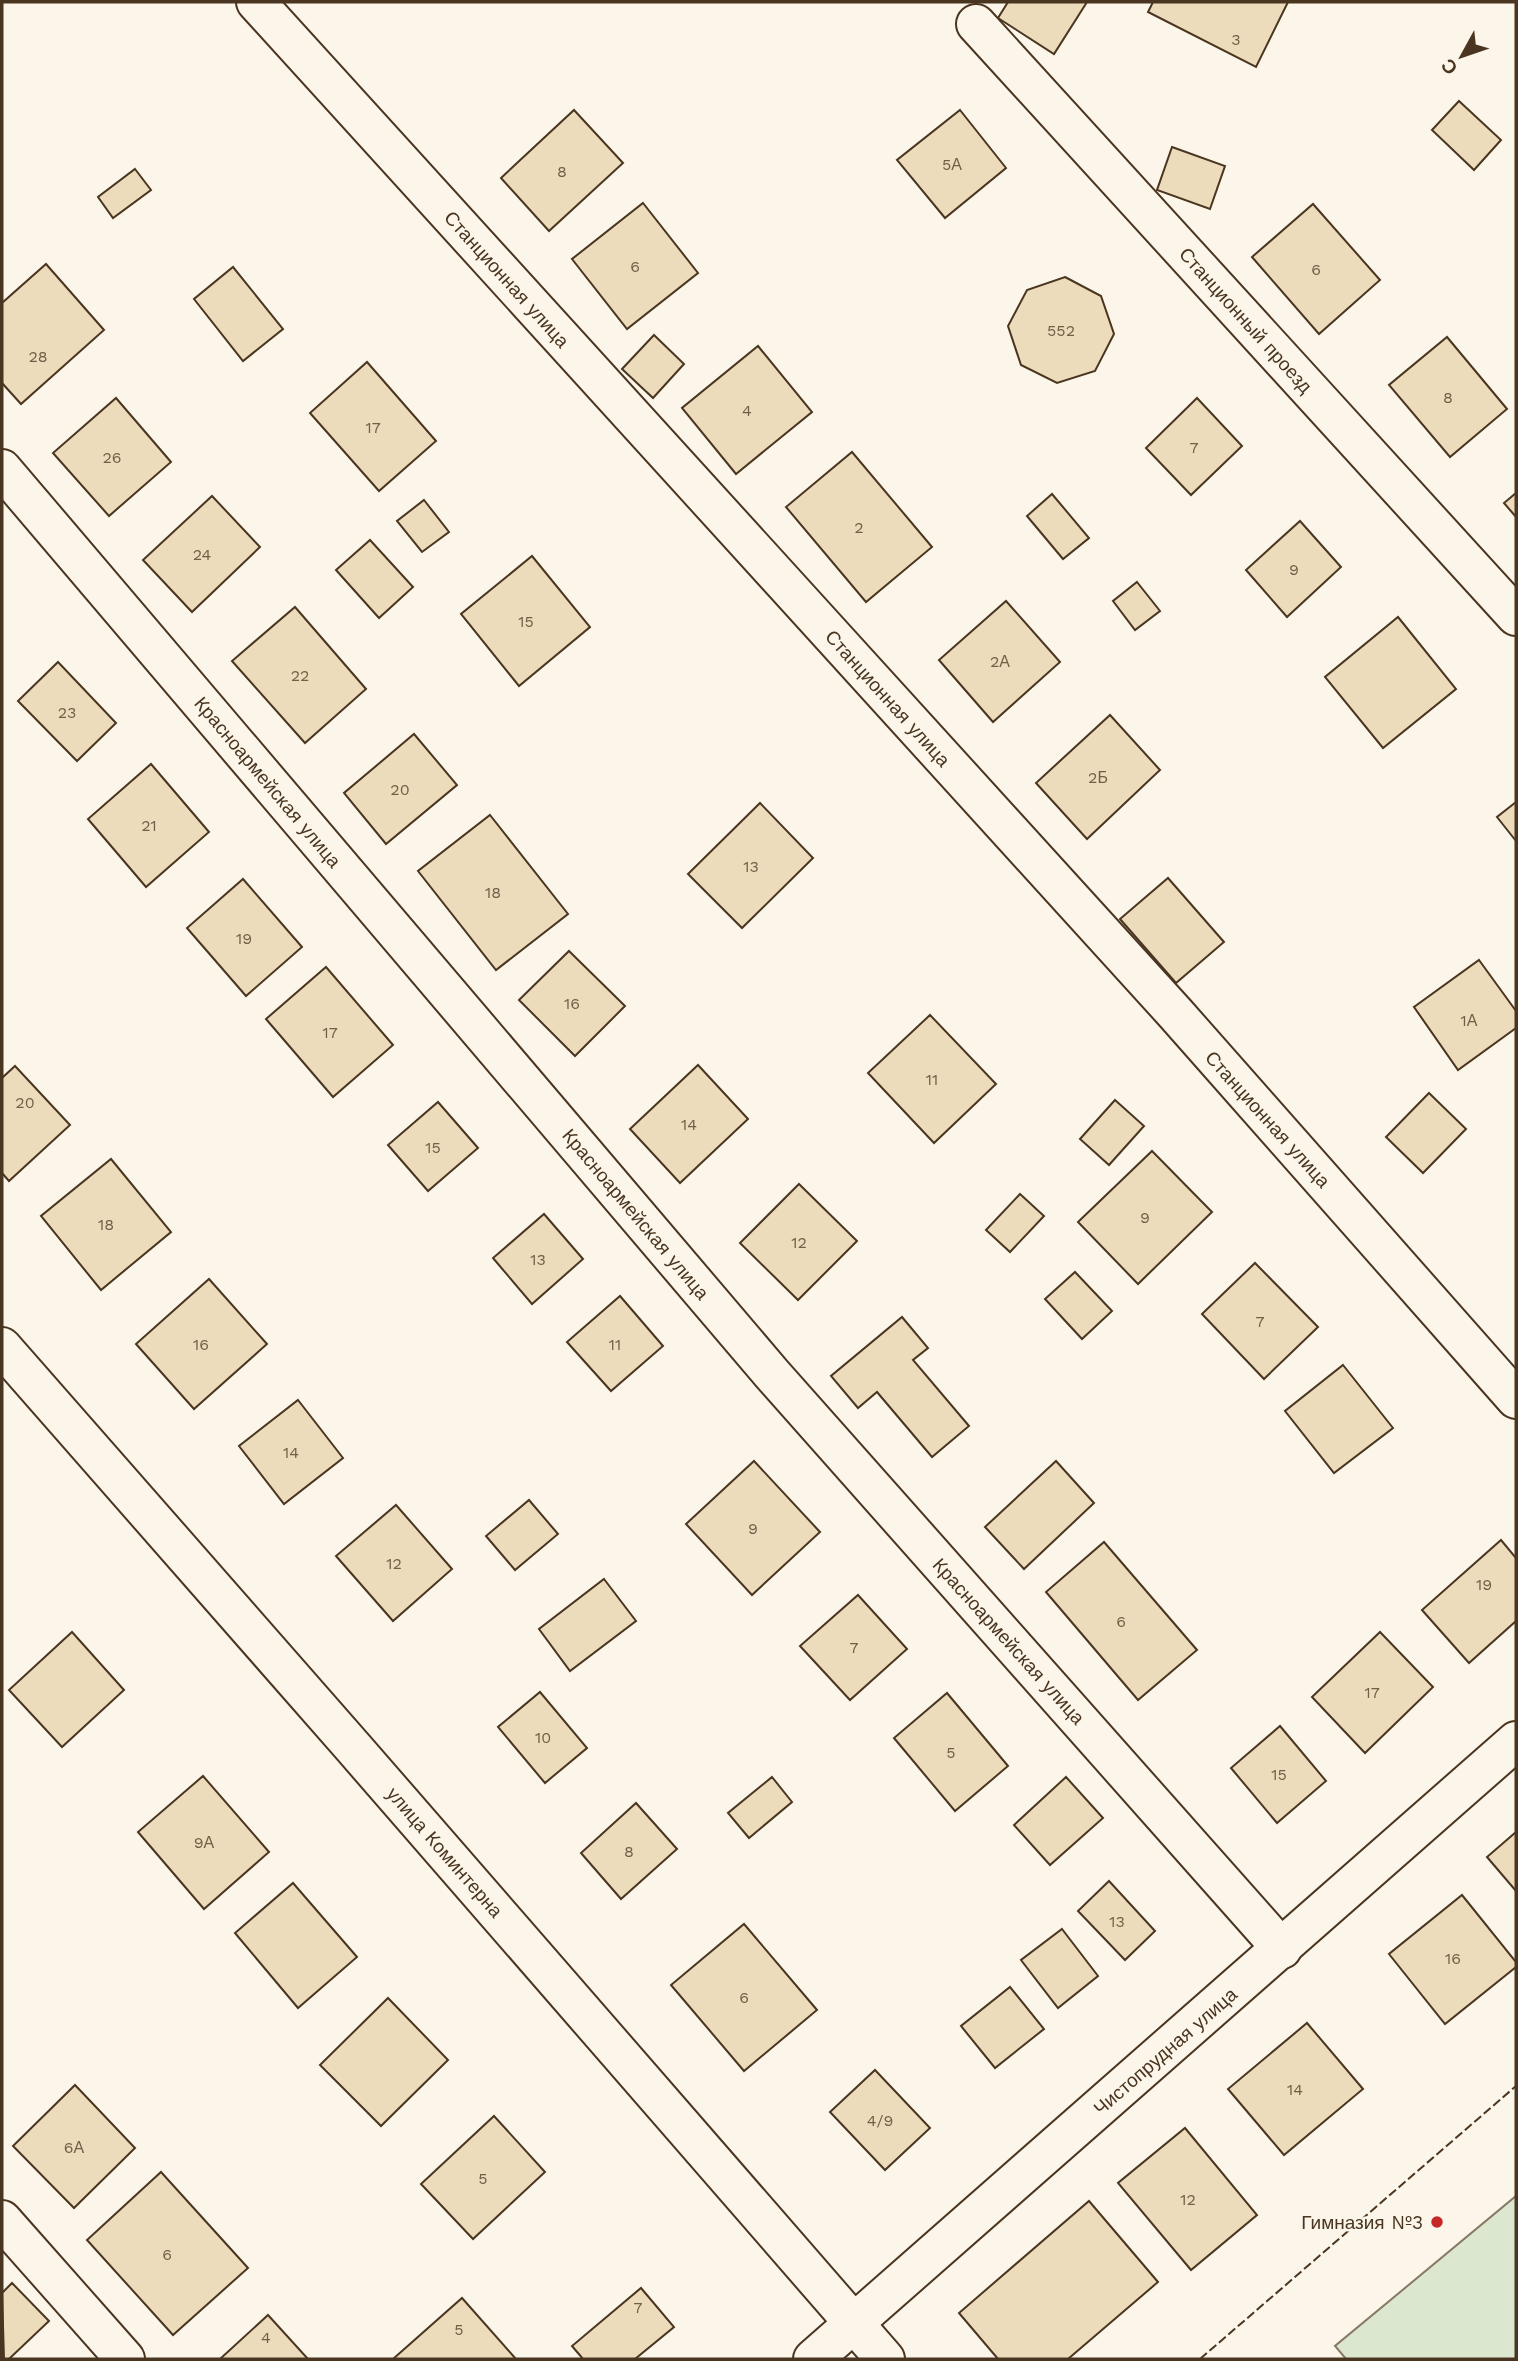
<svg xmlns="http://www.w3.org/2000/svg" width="1518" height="2361" font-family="'Work Sans',sans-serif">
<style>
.green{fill:#dce7d0;stroke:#887966;stroke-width:2}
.building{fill:#ecdcbc;stroke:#4a3520;stroke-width:2}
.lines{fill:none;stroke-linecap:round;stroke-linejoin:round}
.minor-casing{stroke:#4a3520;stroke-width:42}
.minor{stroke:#fbf6e9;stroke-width:38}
.fence{stroke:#4a3520;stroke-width:2;stroke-dasharray:9 3.5;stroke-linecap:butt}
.poi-dot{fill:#c62828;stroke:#fbf6e9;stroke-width:2.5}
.labels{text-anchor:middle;stroke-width:5;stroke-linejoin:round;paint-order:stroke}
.number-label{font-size:16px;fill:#725f47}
.street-label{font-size:19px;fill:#4a3520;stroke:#fbf6e9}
.poi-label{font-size:19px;fill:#4a3520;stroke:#fbf6e9;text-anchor:end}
</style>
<rect width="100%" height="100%" fill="#fbf6e9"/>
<polygon class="green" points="1516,2196 1516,2359 1346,2359 1335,2346"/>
<g class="building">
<polygon points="1008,2 1087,2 1054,54 998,18"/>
<polygon points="1153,2 1288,2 1256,67 1148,12"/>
<polygon points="1459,101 1501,140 1474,170 1432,130"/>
<polygon points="574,110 623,163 549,231 501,178"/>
<polygon points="960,110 1006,168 945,218 897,160"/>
<polygon points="1172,147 1225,166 1210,209 1157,190"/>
<polygon points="135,169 151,190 113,218 98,197"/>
<polygon points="643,203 698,273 627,329 572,259"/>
<polygon points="1313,204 1380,280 1319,334 1252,257"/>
<polygon points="46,264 104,330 21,404 2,383 2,303"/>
<polygon points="233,267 283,329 243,361 194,299"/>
<polygon points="1065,277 1101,296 1114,334 1095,371 1057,383 1021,365 1008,326 1027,290"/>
<polygon points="654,335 684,364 653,398 622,369"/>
<polygon points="1447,337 1507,409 1450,457 1389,385"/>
<polygon points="758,346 812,412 736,474 682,408"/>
<polygon points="367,362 436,441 379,491 310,413"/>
<polygon points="116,398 171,462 109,516 53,453"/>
<polygon points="1197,398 1242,446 1191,495 1146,448"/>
<polygon points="852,452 932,547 866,602 786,507"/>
<polygon points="1516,493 1516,517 1504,503"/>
<polygon points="1052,494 1089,538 1063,559 1027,516"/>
<polygon points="212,496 260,547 192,612 143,560"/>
<polygon points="424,500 449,532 422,552 397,521"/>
<polygon points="1300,521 1341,567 1287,617 1246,570"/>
<polygon points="370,540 413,587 379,618 336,570"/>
<polygon points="532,556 590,627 519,686 461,614"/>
<polygon points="1137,582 1160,611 1135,630 1113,601"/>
<polygon points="1006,601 1060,662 993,722 939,660"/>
<polygon points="295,607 366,689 305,743 232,661"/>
<polygon points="1398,617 1456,689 1383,748 1325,677"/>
<polygon points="58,662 116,723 77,761 18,701"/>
<polygon points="1110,715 1160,770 1087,839 1036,783"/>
<polygon points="414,734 457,785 386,844 344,793"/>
<polygon points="151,764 209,832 146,887 88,819"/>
<polygon points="1516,802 1516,841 1497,817"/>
<polygon points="760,803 813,858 742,928 688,874"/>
<polygon points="490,815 568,914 496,970 418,871"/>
<polygon points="1168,878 1224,942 1176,983 1120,919"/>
<polygon points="243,879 302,947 246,996 187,928"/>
<polygon points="569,951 625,1006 575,1056 519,1000"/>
<polygon points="1479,960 1516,1011 1516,1028 1458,1070 1414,1007"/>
<polygon points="326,967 393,1045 333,1097 266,1019"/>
<polygon points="930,1015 996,1084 934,1143 868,1073"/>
<polygon points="698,1065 748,1119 680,1183 630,1129"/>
<polygon points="15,1066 70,1125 9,1181 2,1173 2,1078"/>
<polygon points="1429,1093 1466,1129 1423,1173 1386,1137"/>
<polygon points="1115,1100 1144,1126 1109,1165 1080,1139"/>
<polygon points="438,1102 478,1148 428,1191 388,1145"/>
<polygon points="1152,1151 1212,1212 1138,1284 1078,1222"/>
<polygon points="111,1159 171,1232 101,1290 41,1216"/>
<polygon points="799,1184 857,1241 798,1300 740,1243"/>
<polygon points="1020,1194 1044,1216 1010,1252 986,1230"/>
<polygon points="544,1214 583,1259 532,1304 493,1258"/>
<polygon points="1255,1263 1318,1327 1264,1379 1202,1314"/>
<polygon points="1075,1272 1112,1311 1082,1339 1045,1299"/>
<polygon points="209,1279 267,1344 194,1409 136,1344"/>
<polygon points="620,1296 663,1346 611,1391 567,1342"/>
<polygon points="902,1317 928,1348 913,1360 969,1426 932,1457 877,1392 858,1408 831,1376"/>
<polygon points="1343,1365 1393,1428 1334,1473 1285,1411"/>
<polygon points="298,1400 343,1458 284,1504 239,1446"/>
<polygon points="754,1461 820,1532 752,1595 686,1524"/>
<polygon points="1056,1461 1094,1503 1024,1569 985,1527"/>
<polygon points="529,1500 558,1534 515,1570 486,1536"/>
<polygon points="396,1505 452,1569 393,1621 336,1556"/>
<polygon points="1501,1540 1516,1558 1516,1621 1469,1663 1422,1610"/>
<polygon points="1104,1542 1197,1650 1138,1700 1046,1592"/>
<polygon points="604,1579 636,1621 570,1671 539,1629"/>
<polygon points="858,1595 907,1649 850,1700 800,1646"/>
<polygon points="72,1632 124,1690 62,1747 9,1690"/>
<polygon points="1380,1632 1433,1687 1365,1753 1312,1697"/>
<polygon points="540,1692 587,1748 545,1783 498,1727"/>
<polygon points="947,1693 1008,1766 955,1811 894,1738"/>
<polygon points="1280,1726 1326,1781 1277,1823 1231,1768"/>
<polygon points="203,1776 269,1852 204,1909 138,1832"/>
<polygon points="772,1777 792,1802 749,1838 728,1813"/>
<polygon points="1066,1777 1103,1818 1050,1865 1014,1825"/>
<polygon points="636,1803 677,1849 621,1899 581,1853"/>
<polygon points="1516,1832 1516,1891 1487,1857"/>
<polygon points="1109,1881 1155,1931 1125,1960 1078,1911"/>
<polygon points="293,1883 357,1957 298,2008 235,1933"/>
<polygon points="1462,1895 1516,1962 1516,1967 1445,2024 1389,1954"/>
<polygon points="744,1924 817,2010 744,2071 671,1985"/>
<polygon points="1062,1929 1098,1976 1058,2008 1021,1960"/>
<polygon points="1010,1987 1044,2029 995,2068 961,2026"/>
<polygon points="388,1998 448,2060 381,2126 320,2065"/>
<polygon points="1307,2023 1363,2089 1284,2155 1228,2089"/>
<polygon points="875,2070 930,2128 885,2170 830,2112"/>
<polygon points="75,2085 135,2148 74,2208 13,2146"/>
<polygon points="494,2116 545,2172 473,2239 421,2184"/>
<polygon points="1185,2128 1257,2215 1191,2270 1118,2183"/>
<polygon points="161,2172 248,2268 173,2335 87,2240"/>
<polygon points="1089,2201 1158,2282 1068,2359 998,2359 959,2313"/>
<polygon points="12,2283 49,2321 9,2359 4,2359 2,2293"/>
<polygon points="641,2288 674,2327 635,2359 583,2359 572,2346"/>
<polygon points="462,2298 516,2359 393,2359"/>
<polygon points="268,2315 308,2359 220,2359"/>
</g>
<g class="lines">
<g class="minor-casing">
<g id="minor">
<polyline points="256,2 1176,1014 1516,1399"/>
<polyline points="976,24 1516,616"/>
<polyline points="2,469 772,1374 1282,1949"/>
<polyline points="2,1347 352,1746 885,2359"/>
<polyline points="2,2220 125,2359"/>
<polyline points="813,2359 1516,1741"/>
</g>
</g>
<use href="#minor" class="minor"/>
<polyline class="fence" points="1200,2359 1516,2086"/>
</g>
<circle class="poi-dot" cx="1437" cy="2222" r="7"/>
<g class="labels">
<g class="number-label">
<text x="1236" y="45">3</text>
<text x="952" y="170">5А</text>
<text x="562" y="177">8</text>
<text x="635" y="272">6</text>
<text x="1316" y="275">6</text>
<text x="1061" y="336">552</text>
<text x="38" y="362">28</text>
<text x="1448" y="403">8</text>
<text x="747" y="416">4</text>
<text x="373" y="433">17</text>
<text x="1194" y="453">7</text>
<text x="112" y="463">26</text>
<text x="859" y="533">2</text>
<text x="202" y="560">24</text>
<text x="1294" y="575">9</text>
<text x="526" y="627">15</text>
<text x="1000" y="667">2А</text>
<text x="300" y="681">22</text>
<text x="67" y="718">23</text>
<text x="1098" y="783">2Б</text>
<text x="400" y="795">20</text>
<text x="149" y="831">21</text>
<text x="751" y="872">13</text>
<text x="493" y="898">18</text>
<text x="244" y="944">19</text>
<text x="572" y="1009">16</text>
<text x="1469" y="1026">1А</text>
<text x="330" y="1038">17</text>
<text x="932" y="1085">11</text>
<text x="25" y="1108">20</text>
<text x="689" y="1130">14</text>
<text x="433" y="1153">15</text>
<text x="1145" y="1223">9</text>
<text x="106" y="1230">18</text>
<text x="799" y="1248">12</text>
<text x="538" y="1265">13</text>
<text x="1260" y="1327">7</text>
<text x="201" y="1350">16</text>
<text x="615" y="1350">11</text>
<text x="291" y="1458">14</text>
<text x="753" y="1534">9</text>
<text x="394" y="1569">12</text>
<text x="1484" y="1590">19</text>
<text x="1121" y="1627">6</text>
<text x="854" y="1653">7</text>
<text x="1372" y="1698">17</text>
<text x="543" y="1743">10</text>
<text x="951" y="1758">5</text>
<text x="1279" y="1780">15</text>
<text x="204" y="1848">9А</text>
<text x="629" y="1857">8</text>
<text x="1117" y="1927">13</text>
<text x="1453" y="1964">16</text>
<text x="744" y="2003">6</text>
<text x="1295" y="2095">14</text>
<text x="880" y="2126">4/9</text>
<text x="74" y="2153">6А</text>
<text x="483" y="2184">5</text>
<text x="1188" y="2205">12</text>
<text x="167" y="2260">6</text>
<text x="638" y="2313">7</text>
<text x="459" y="2335">5</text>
<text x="266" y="2343">4</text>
</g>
<g class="street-label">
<text transform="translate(507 279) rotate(48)" y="7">Станционная улица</text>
<text transform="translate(1246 320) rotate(48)" y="7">Станционный проезд</text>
<text transform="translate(888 698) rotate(48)" y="7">Станционная улица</text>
<text transform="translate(268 782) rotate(50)" y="7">Красноармейская улица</text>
<text transform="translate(1268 1119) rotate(48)" y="7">Станционная улица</text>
<text transform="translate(636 1214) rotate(50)" y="7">Красноармейская улица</text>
<text transform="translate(1009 1641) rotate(48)" y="7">Красноармейская улица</text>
<text transform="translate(445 1852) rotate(49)" y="7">улица Коминтерна</text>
<text transform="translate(1165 2051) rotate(-41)" y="7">Чистопрудная улица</text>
</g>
<g class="poi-label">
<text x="1423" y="2229">Гимназия №3</text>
</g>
</g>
<rect width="1518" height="2361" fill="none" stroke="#4a3520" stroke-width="7"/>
<g transform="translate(1462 56) rotate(230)" stroke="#fbf6e9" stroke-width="5" paint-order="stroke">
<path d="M0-5L12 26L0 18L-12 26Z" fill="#4a3520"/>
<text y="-10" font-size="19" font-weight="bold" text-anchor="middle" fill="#4a3520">С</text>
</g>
</svg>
